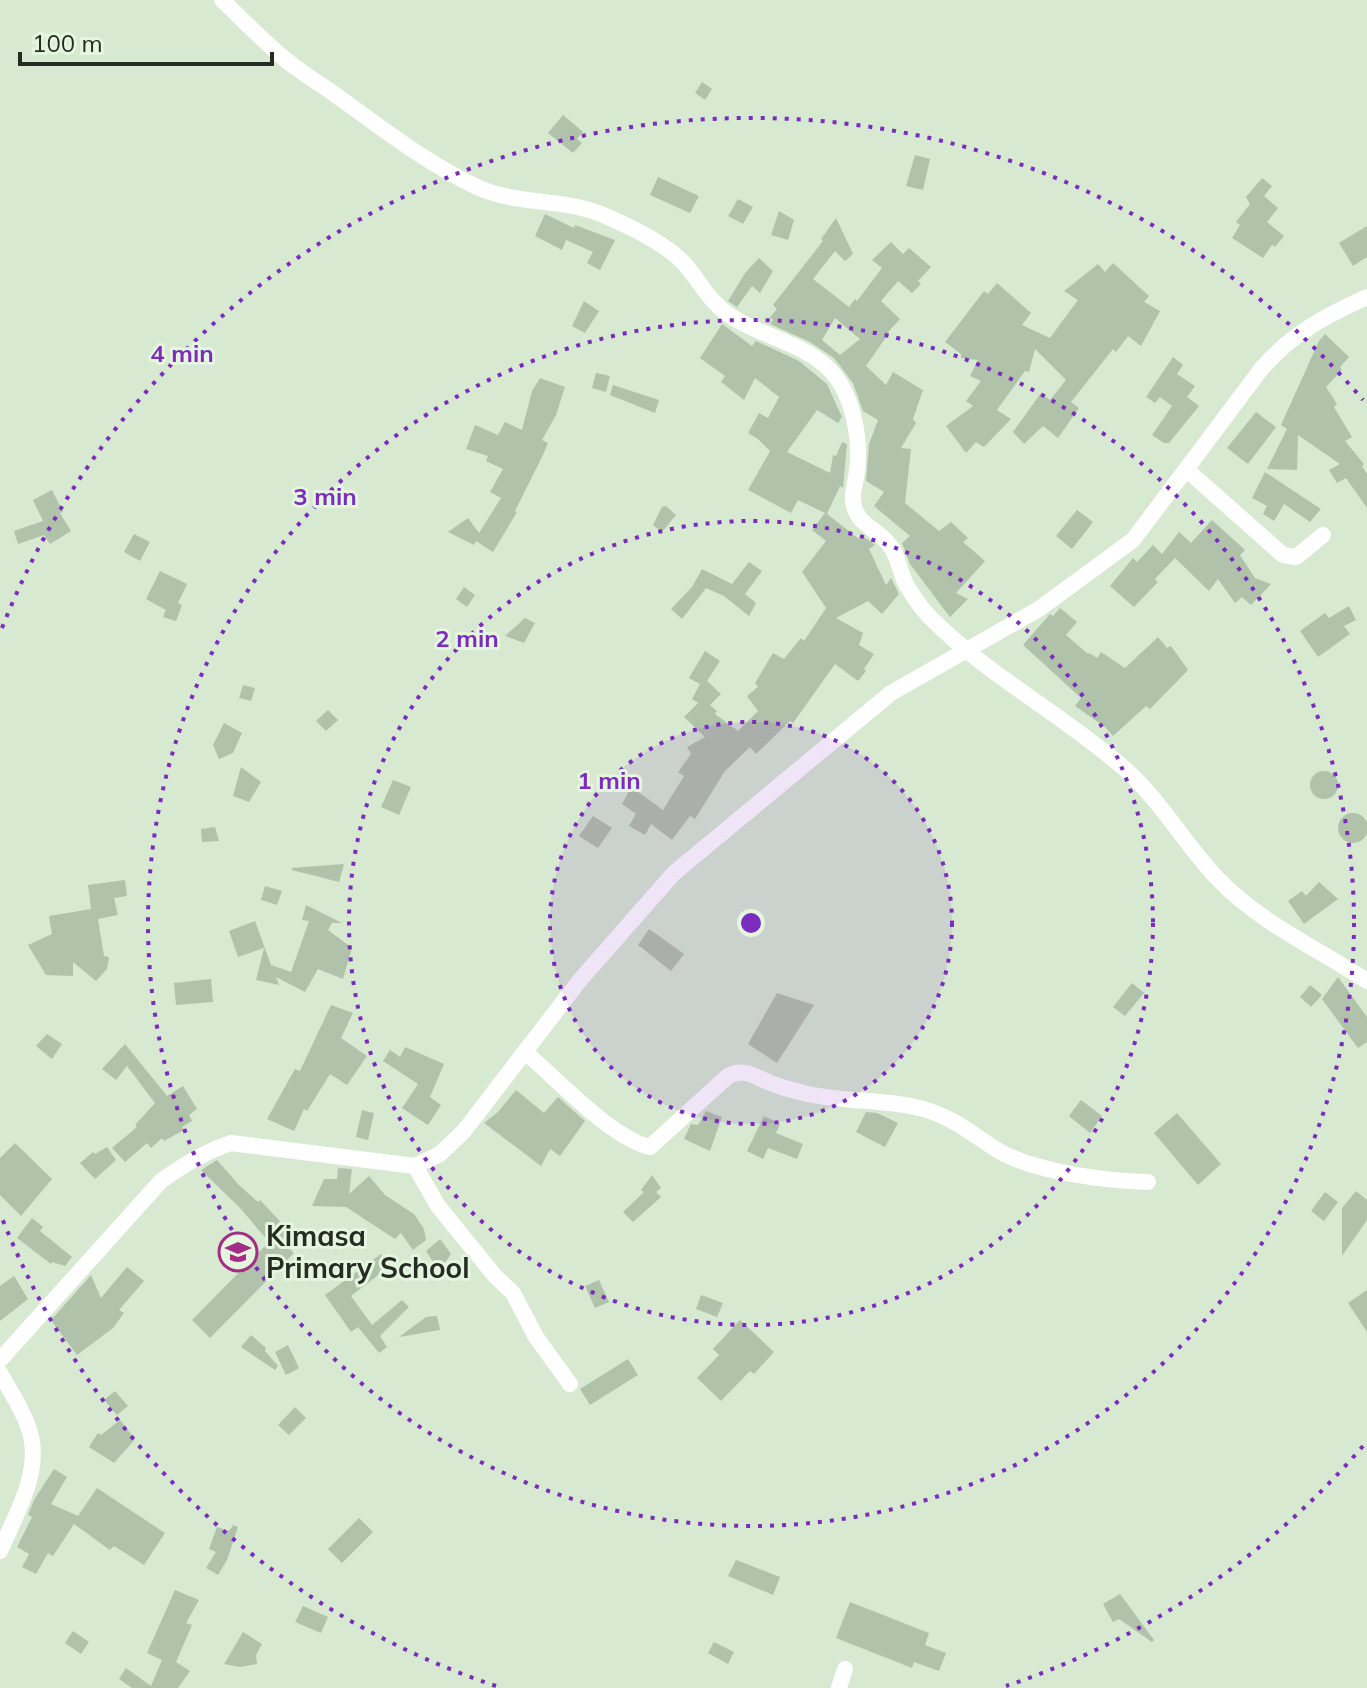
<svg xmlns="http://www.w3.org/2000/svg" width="1367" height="1688" font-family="Mulish,sans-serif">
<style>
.building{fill:#b1c2aa;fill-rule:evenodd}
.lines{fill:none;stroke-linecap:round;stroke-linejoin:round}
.street{stroke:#fff;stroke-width:16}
.ring{fill:none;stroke:#7b2cbf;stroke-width:4;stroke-dasharray:4 8}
.labels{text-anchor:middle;stroke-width:6;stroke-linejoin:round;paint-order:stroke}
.poi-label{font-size:28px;font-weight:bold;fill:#262c23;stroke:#e4f6dd;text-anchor:start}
.centre{fill:#7b2cbf;stroke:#e4f6dd;stroke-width:4}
.ring-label{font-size:24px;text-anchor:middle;font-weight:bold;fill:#7b2cbf;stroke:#e4f6dd;stroke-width:6;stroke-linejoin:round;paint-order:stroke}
</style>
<rect width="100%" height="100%" fill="#d7e9d0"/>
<g class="building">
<polygon points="702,82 712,89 705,100 695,93"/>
<polygon points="563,115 583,132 577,139 582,143 573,153 548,133"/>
<polygon points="915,155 930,159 923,190 906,186"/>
<polygon points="658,177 699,196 690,213 650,195"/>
<polygon points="1262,178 1272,186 1264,196 1278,208 1267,222 1284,236 1275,247 1272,245 1263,258 1232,238 1240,225 1236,222 1250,204 1246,197"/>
<polygon points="738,199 753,207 743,224 728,216"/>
<polygon points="779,211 794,220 788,240 771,235"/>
<polygon points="545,214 574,228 575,225 615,240 600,270 587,263 593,252 566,240 562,250 535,236"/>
<path d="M836 218 853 254 845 261 835 251 813 279 849 307 855 299 857 301 882 268 872 260 891 242 903 254 909 248 931 267 918 281 921 284 912 293 898 281 881 301 900 319 888 332 889 333 866 366 886 385 893 372 923 390 913 419 916 423 901 448 911 449 905 503 939 531 951 522 968 538 963 542 985 561 956 593 968 599 950 617 910 564 902 543 910 536 874 506 884 492 866 481 869 444 878 420 863 411 853 383 834 358 810 342 770 324 773 320 770 317 777 309 773 305 823 241 821 239ZM835 318 860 339 840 355 822 340Z"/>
<polygon points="1367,226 1367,257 1353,266 1339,243"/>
<polygon points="759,258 773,271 760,293 752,286 737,307 728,301 745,273"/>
<polygon points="1113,263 1149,296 1144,302 1160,311 1141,346 1128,336 1116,352 1113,349 1071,402 1079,408 1058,438 1043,426 1024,444 1013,432 1041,393 1050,400 1066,380 1035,349 1029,372 1025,371 997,410 1011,419 984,447 976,442 966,453 946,426 973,406 966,401 981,381 970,376 978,360 961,358 961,354 945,342 984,291 988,294 997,283 1031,313 1022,325 1050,338 1078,300 1064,291 1098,264 1105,272"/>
<polygon points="584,301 599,311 585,333 572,326"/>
<polygon points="722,324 752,346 756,341 799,361 827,384 842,417 838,423 817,410 787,452 830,473 833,455 836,456 842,442 847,444 843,488 840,486 827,514 859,539 863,536 875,545 869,549 886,585 891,578 899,594 882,614 868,601 836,618 863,633 859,645 874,654 864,669 866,671 858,681 835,664 793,723 790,721 756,754 750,747 725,771 695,819 690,816 672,840 651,824 645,835 629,826 636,814 622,804 631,787 663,810 684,776 678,772 691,754 687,747 705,737 684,717 698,703 692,699 700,684 689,678 705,651 720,661 707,681 721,694 710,705 717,711 715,714 738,731 758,711 747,696 758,687 755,683 773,653 784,659 801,638 804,641 826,608 802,572 826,541 812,530 825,513 798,500 791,513 748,490 770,451 758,439 748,433 759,413 768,418 779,397 755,378 744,400 721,382 725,376 700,358"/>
<polygon points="1325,334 1349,357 1340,367 1342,370 1326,387 1337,404 1334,407 1352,437 1345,441 1364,464 1362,466 1367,474 1367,508 1346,478 1337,483 1329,470 1340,464 1298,435 1297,470 1267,469 1287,429 1281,425 1319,341"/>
<polygon points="1173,357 1183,365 1177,374 1195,386 1187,397 1199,406 1169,443 1164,443 1152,435 1172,406 1160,397 1155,403 1146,397"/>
<polygon points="596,373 610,376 606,392 592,388"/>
<polygon points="540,378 565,387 556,415 542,440 548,443 543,455 515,511 517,512 493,552 476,541 474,545 448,532 468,518 479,533 501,498 490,492 503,469 486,461 488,456 466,449 475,425 498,435 505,422 522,430 532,391"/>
<polygon points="613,385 659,400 655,413 610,395"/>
<polygon points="1256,412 1276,427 1248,464 1227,448"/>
<polygon points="1265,472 1321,509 1310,522 1284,504 1274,521 1263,514 1267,506 1252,498"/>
<polygon points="52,490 63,512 60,513 71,531 50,544 44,535 18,544 14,531 43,521 33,500"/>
<polygon points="666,506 676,515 662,532 653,525 662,507"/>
<polygon points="1077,510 1093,522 1072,549 1056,536"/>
<polygon points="1212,520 1245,550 1240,555 1255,578 1271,584 1251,605 1242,597 1235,603 1218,579 1209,591 1175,558 1155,579 1158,582 1134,607 1110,586 1133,558 1137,562 1153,545 1162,554 1179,532 1191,543"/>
<polygon points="134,534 150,542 140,561 124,552"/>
<polygon points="749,562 762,571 745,594 756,603 749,616 724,596 706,588 682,619 671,609 692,587 702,569 732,584"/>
<polygon points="160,571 187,584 178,603 182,605 176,621 163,617 166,610 146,599"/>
<polygon points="464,587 475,595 467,607 456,599"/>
<polygon points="1349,606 1356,620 1344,626 1350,634 1318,657 1300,631 1325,613 1329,618"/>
<polygon points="1060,608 1077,622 1066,635 1088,654 1089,653 1097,658 1101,652 1125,668 1158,637 1167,648 1171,646 1188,670 1150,709 1146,706 1113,736 1105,727 1075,706 1081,698 1023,645 1050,614 1053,616"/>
<polygon points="525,618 535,623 524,643 505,636"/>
<polygon points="243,685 255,688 251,701 239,698"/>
<polygon points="328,710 338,720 326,731 316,721"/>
<polygon points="224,723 242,733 233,753 219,759 213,745"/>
<polygon points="241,767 261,782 249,802 233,796"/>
<circle cx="1324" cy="785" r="14"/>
<polygon points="393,780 411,787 399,815 381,807"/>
<circle cx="1353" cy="828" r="15"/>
<polygon points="593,816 612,828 598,848 579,836"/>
<polygon points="215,827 219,841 202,842 201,829"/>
<polygon points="344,864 339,882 292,870 292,868"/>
<polygon points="125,880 127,896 114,898 118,915 98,919 104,956 109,957 107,969 96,981 73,962 73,976 46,975 28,945 52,934 49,916 91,909 88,885"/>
<polygon points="1319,882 1338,899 1304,924 1288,901 1302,891 1306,896"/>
<polygon points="265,886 282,891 277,905 261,900"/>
<polygon points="306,905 342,923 332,923 328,930 352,948 343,979 318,969 305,992 276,977 279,985 256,980 264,948 238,957 229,931 255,921 271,965 291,972 309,921 302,920"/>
<polygon points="649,929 684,954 671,971 638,945"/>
<polygon points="1338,977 1367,1017 1367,1042 1358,1048 1322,999"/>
<polygon points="211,979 213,1002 176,1005 174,983"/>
<polygon points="1132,983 1144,993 1125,1016 1113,1007"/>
<polygon points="1310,985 1322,995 1311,1007 1300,997"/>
<polygon points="777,993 814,1005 777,1063 748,1044"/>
<polygon points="331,1005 353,1013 341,1038 367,1056 347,1085 330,1074 307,1111 304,1109 294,1131 267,1119 295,1069 300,1071"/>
<polygon points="47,1034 62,1044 52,1059 36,1046"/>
<polygon points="125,1044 167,1096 183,1086 197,1109 189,1115 192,1121 182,1127 184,1130 164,1141 162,1138 151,1148 147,1143 125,1162 112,1148 137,1127 135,1125 155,1103 127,1066 116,1080 102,1069"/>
<polygon points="405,1047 444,1064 430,1097 441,1105 428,1125 402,1108 418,1084 383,1061 390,1050 400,1057"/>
<polygon points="516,1090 544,1113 558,1097 585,1121 560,1156 550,1149 541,1166 484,1123 498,1112"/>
<polygon points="1081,1100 1102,1116 1090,1133 1069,1116"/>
<polygon points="362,1110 374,1113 368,1140 356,1137"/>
<polygon points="706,1111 722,1117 710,1151 684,1139 691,1124 698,1125"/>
<polygon points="866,1112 877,1113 898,1123 885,1147 856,1132"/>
<polygon points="1177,1113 1221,1164 1198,1185 1154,1133"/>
<polygon points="764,1116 780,1124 776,1133 803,1144 797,1159 768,1148 763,1159 747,1151"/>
<polygon points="15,1143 52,1179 21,1216 0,1195 0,1158"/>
<polygon points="107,1147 116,1160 95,1179 80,1163 93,1152 95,1154"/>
<polygon points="217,1160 239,1185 258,1202 260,1200 291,1233 281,1241 294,1253 210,1338 192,1320 269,1242 240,1208 201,1170"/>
<polygon points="338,1168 352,1169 349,1194 369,1176 385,1195 414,1214 424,1229 426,1240 413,1250 401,1233 395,1239 346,1207 312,1206 324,1179 337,1179"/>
<polygon points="652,1175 661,1188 656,1192 661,1197 633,1222 623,1212 644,1192 641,1190"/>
<polygon points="1356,1191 1367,1200 1367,1220 1342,1256 1342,1208"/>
<polygon points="1325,1192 1338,1202 1324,1221 1311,1211"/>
<polygon points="32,1218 43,1227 40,1231 72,1257 65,1266 52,1262 51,1264 17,1238"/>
<polygon points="440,1239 451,1254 439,1271 426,1251"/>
<polygon points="381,1254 390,1266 351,1296 372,1325 402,1300 409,1307 380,1336 387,1347 379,1353 358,1327 351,1332 325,1295"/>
<polygon points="127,1267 144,1281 119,1310 124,1313 113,1328 77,1355 51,1320 91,1275 101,1298"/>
<polygon points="14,1276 28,1299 0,1321 0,1286"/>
<polygon points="599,1280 609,1302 595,1308 585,1286"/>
<polygon points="1367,1290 1367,1332 1348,1303"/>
<polygon points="701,1295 723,1303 717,1317 696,1309"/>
<polygon points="437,1316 440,1330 399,1337 426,1317"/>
<polygon points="740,1320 774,1352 754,1374 750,1371 721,1401 697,1378 719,1355 713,1349"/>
<polygon points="251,1335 266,1348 265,1351 278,1366 275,1370 241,1347"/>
<polygon points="288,1345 299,1368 286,1375 275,1352"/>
<polygon points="628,1359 638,1375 590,1405 580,1389"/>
<polygon points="115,1391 128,1406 117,1415 104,1400"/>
<polygon points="295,1407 306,1418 289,1435 278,1425"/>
<polygon points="120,1420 135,1439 114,1463 89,1447 98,1433 101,1435"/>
<polygon points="54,1469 67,1477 51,1504 78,1516 97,1488 165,1533 144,1565 114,1546 110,1550 74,1524 53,1556 48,1553 36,1574 22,1567 29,1554 17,1547 32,1517 28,1515 34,1500"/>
<polygon points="359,1518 373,1532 342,1563 328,1549"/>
<polygon points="233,1525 238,1527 227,1560 218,1575 206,1568 216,1552 209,1549 217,1527 229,1531"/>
<polygon points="736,1560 780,1577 773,1595 728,1576"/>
<polygon points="175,1590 199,1600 186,1623 192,1625 176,1662 190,1671 178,1688 132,1688 119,1679 126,1668 151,1686 162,1660 147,1653"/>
<polygon points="1120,1594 1154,1640 1152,1642 1119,1619 1113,1622 1103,1604"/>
<polygon points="850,1602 929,1633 925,1645 946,1653 939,1671 914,1662 912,1668 836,1638"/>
<polygon points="303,1606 328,1617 321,1633 295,1622"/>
<polygon points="73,1631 89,1642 81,1654 65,1643"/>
<polygon points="243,1632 262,1644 256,1655 257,1664 240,1667 224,1664"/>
<polygon points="714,1642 734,1652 728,1664 708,1653"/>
</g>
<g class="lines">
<g class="street">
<path d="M222 0C243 20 263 41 286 60 302 73 320 84 337 96 383 129 426 163 477 187 516 205 561 198 601 214 627 225 670 245 688 268 701 284 711 303 729 315 760 336 800 342 827 367 853 391 861 438 857 471 855 488 848 501 859 517 866 527 880 533 888 543 899 555 899 572 907 586 914 598 926 614 936 623 993 679 1065 716 1125 769 1161 801 1184 843 1217 878 1260 923 1315 947 1367 981"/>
<polyline points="1187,470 1283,555 1296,557 1323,535"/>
<path d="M525 1052C557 1079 611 1138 650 1147L728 1076C746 1067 756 1078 773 1084 783 1088 793 1090 803 1093 844 1103 890 1098 930 1111 959 1121 974 1136 999 1151 1035 1172 1106 1181 1148 1182"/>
<polyline points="415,1166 438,1206 495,1276 513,1293 536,1337 570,1384"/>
<path d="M0 1360 161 1181C183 1165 204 1152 231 1143L415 1166 440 1154 464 1131 580 980 674 873 891 693 1039 609 1133 540 1262 368C1293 333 1325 316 1367 297"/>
<path d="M0 1373C10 1391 23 1410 29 1429 43 1470 16 1514 0 1551"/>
<polyline points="839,1688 845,1669"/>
</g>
</g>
<circle cx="751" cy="923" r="201" fill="#7b2cbf" fill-opacity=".12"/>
<g class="ring">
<circle cx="751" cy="923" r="201"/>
<circle cx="751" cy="923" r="402"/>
<circle cx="751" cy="923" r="603"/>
<path d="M1363 1446A805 805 0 0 1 1006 1686M496 1686A805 805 0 0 1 2 1218M2 628A805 805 0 0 1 1363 400"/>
</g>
<defs>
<g id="school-ring" transform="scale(2)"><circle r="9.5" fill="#e4f6dd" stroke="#a32c85" stroke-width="1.5"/><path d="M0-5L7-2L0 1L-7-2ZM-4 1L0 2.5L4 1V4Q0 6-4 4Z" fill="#a32c85"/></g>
</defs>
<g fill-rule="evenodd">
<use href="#school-ring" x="238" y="1252"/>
</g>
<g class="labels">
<g class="poi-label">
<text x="266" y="1246">Kimasa<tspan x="266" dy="32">Primary School</tspan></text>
</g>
</g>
<circle cx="751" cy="923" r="12" class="centre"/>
<g class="ring-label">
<text x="182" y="362">4 min</text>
<text x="325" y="505">3 min</text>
<text x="467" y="647">2 min</text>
<text x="609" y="789">1 min</text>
</g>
<path d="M20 52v12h252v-12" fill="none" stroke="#262c23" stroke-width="4"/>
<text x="32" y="52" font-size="24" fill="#262c23" stroke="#e4f6dd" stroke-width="6" paint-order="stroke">100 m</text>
</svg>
